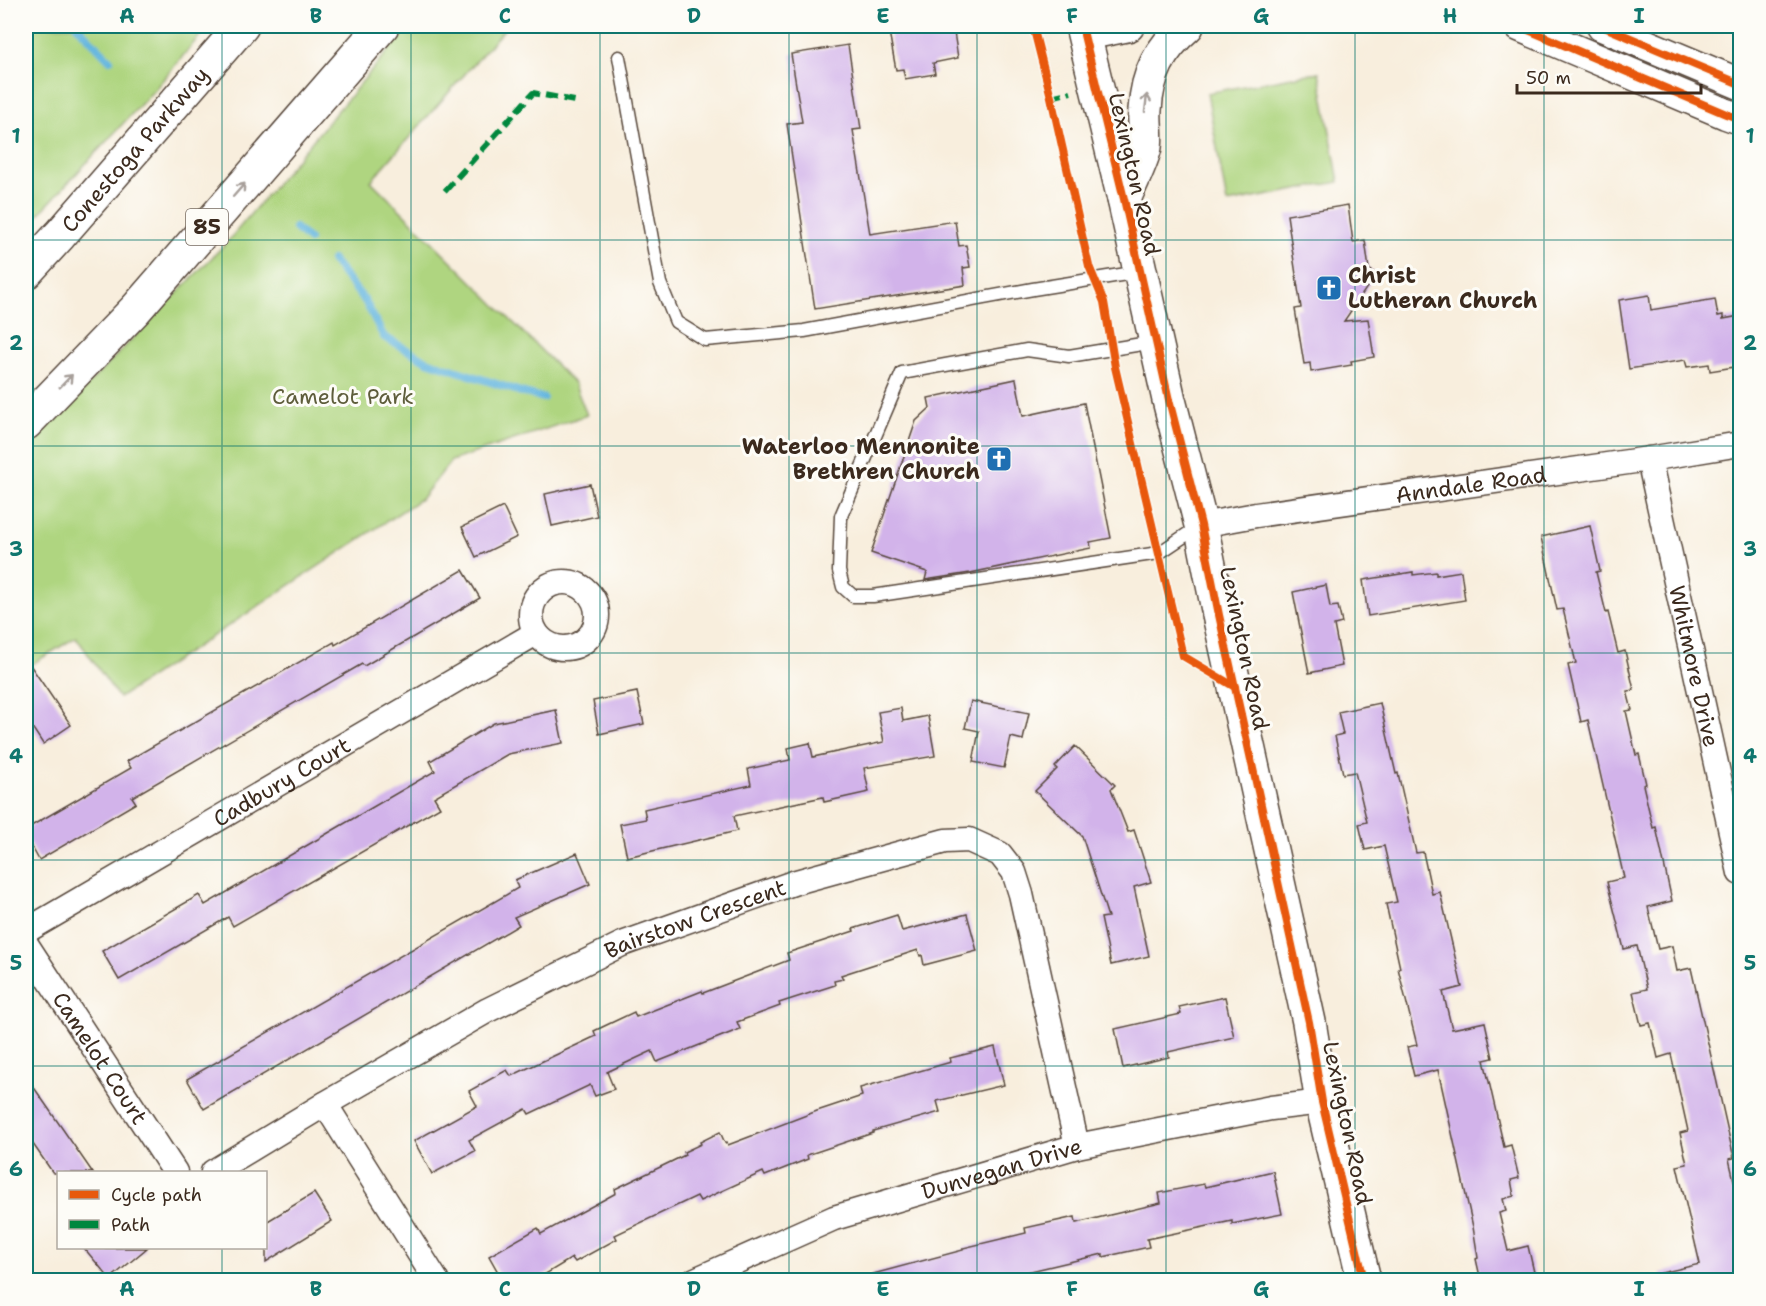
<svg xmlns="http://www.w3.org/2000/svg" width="1766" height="1306" font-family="'Shantell Sans',sans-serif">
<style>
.green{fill:#afd580;stroke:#75804f;stroke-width:1.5}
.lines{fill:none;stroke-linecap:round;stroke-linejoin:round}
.stream{stroke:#64b6df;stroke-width:8}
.building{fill:#d2b3ea}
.service-casing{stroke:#57473b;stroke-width:15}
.minor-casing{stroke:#57473b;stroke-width:27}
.tertiary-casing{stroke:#57473b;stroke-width:33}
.secondary-casing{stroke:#57473b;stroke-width:36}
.motorway-casing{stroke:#57473b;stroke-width:36}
.service{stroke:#fff;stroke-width:12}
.minor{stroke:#fff;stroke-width:24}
.tertiary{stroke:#fff;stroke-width:30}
.secondary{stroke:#fff;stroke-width:33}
.motorway{stroke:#fff;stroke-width:33}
.quiet{stroke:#00873e;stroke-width:6;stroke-dasharray:12 6;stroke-linecap:butt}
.cycleway-casing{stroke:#fdfcf7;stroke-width:11}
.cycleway{stroke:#e8590c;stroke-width:8}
.oneway{stroke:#a79f9a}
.grid{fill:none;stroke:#0f766e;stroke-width:1.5;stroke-opacity:0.55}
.labels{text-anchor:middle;stroke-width:6;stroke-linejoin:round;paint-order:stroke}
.shield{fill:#fdfcf7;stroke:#75695f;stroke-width:1.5}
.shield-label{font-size:21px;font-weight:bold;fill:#3b2a1e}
.street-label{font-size:22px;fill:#3b2a1e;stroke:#fdfcf7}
.poi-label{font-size:22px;font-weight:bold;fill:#3b2a1e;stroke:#fdfcf7;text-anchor:start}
.park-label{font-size:22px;fill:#5e5d3b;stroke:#fdfcf7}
.neatline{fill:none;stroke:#0f766e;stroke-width:2}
.grid-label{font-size:20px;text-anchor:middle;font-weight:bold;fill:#0f766e}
</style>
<rect width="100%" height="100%" fill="#fdfcf7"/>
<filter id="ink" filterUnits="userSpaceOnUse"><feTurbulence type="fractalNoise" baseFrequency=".0167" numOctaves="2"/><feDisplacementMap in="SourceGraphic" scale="12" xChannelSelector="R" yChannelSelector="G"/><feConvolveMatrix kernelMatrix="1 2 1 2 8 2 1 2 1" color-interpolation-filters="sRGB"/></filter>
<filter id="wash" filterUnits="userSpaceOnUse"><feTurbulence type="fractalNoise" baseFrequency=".008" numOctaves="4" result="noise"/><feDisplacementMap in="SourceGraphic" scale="24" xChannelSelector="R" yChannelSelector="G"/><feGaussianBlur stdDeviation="1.35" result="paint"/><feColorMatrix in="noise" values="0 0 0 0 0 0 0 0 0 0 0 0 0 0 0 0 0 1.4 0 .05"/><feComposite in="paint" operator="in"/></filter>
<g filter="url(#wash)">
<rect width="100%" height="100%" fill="#f8eedd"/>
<g class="green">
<polygon points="26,26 208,26 156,88 26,228"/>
<polygon points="409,26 507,26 371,181 574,383 587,415 451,461 422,498 119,698 76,637 26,668 26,448 228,241"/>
<polygon points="1319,72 1339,182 1227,203 1207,93"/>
</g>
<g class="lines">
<g class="stream">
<polyline points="77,26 110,60"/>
<polyline points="295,228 309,240"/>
<polyline points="332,260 365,301 384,337 427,361 521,392 543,398"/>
</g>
</g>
<g id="blocks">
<g class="building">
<polygon points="888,26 953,26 958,58 933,63 935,74 905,79 903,69 896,70"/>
<polygon points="848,45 861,129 853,130 870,234 955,221 959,246 966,245 970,267 963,268 965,285 815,309 787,124 802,122 791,54"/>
<polygon points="1348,205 1353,242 1365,240 1369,269 1376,274 1344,321 1368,319 1374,357 1351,361 1352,365 1311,372 1310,363 1304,364 1295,309 1301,308 1287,215"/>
<polygon points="1649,295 1651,310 1715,299 1718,316 1723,315 1723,319 1740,316 1740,366 1710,371 1709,364 1687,367 1685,360 1629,369 1619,300"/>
<polygon points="1016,379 1023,416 1084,403 1111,538 1090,542 1091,548 970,573 925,580 927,572 871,553 916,421 930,408 928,398"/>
<polygon points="590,484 597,516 552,526 545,494"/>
<polygon points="503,507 517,537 476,557 462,527"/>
<polygon points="1590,526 1600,571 1596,572 1606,613 1608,612 1618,653 1625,651 1634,690 1627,691 1632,710 1626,711 1636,755 1639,754 1646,784 1643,785 1653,828 1656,827 1672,901 1648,907 1658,949 1672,946 1677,971 1691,968 1734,1158 1729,1159 1740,1206 1740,1281 1662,1281 1661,1273 1700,1264 1677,1166 1687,1164 1680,1133 1688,1131 1671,1054 1658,1058 1650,1023 1641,1025 1633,992 1647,989 1637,946 1624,949 1607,882 1624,878 1588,720 1581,722 1568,665 1576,663 1563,609 1557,610 1541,537"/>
<polygon points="463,570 480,598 364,666 362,664 132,797 136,803 39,860 26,836 26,829 131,768 127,761 334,642 335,645"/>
<polygon points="1461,571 1465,600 1368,616 1363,580 1413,572 1413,575 1436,572 1436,575"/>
<polygon points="1326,585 1330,607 1338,606 1342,623 1334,625 1342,666 1309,673 1293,592"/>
<polygon points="26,659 71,725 43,744 26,718"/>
<polygon points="637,692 644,724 599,734 593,701"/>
<polygon points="971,701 1029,713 1023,740 1011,737 1004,768 973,762 979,731 965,728"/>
<polygon points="1380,703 1396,774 1398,773 1416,853 1423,852 1432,894 1440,892 1462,987 1443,992 1452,1029 1485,1022 1493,1058 1484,1060 1504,1147 1511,1145 1519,1178 1511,1180 1514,1196 1503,1199 1506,1211 1499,1213 1508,1251 1528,1246 1536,1281 1481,1281 1476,1259 1478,1258 1473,1227 1438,1070 1414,1076 1407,1047 1417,1045 1398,968 1400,968 1386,904 1397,902 1384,846 1365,850 1359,824 1367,822 1355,772 1343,774 1335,736 1343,734 1338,712"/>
<polygon points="901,708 903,721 928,716 935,756 864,768 869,792 824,802 823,797 734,816 737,831 627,857 620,824 646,819 644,809 751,785 748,769 790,760 788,748 810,743 813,757 884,742 878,712"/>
<polygon points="556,710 563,743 508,754 434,797 440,807 233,926 228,917 119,980 102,951 199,895 205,905 330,832 435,771 430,761 494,723"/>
<polygon points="1075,746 1115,785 1111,789 1128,832 1134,830 1151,882 1134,887 1149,956 1111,965 1101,918 1108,917 1082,836 1035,791 1057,769 1055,767"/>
<polygon points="577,853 590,884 514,917 519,925 204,1109 187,1079 518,888 515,880"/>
<polygon points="967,914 977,951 924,965 922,955 920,956 918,950 841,975 843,979 834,981 835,985 779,1003 780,1006 737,1022 740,1029 657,1062 652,1051 607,1072 614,1089 595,1096 590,1085 529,1114 526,1109 469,1140 475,1151 432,1174 414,1141 477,1106 469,1091 507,1070 511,1076 596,1036 594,1031 634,1012 636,1017 702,991 703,993 789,960 787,953 854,931 853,929 897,915 902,931"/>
<polygon points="1225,997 1234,1037 1168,1052 1169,1057 1123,1068 1115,1029 1181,1014 1179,1007"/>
<polygon points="995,1047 1004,1085 937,1101 940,1112 873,1131 873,1133 807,1155 808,1159 765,1176 763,1172 700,1201 697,1196 615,1235 617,1239 575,1262 572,1258 534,1281 503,1281 489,1256 538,1228 541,1234 616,1193 615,1189 685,1155 684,1152 701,1144 700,1142 720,1132 725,1143 727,1142 728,1145 817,1111 862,1096 860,1088 951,1062 950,1058"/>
<polygon points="26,1076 93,1173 53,1173 26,1134"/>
<polygon points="1273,1171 1282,1214 1232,1224 1232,1221 1147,1239 1149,1247 1103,1257 1103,1254 1018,1274 1019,1277 1004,1281 874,1281 873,1274 963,1250 963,1248 1026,1233 1025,1228 1075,1217 1076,1223 1161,1203 1159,1193 1204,1184 1205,1187"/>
<polygon points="314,1193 332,1221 266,1262 266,1222"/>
<polygon points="84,1248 147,1248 110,1279"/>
</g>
</g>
</g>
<g filter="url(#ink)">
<use href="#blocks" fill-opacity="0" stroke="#57473b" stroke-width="1.5"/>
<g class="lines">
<g class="service-casing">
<g id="service">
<polyline points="619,57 660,283 676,322 705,340 804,331 1033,289 1139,272"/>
<polyline points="1154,342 1069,356 1027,350 902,373 841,516 839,571 843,587 853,596 873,596 1159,553 1198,527"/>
</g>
</g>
<g class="minor-casing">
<g id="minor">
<path id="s1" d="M1649 459 1740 873"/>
<path id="s2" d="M1201 525 1256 515 1649 459 1740 444"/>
<circle cx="564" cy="615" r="33"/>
<path id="s3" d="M26 931 536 633"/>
<path id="s4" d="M26 944 175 1172"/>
<polyline points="325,1104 436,1280"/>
<path id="s5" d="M213 1172 325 1104 488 1010 622 944 796 882 945 841 969 840 1000 854 1014 872 1021 894 1077 1146"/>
<path id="s6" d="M695 1280 834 1218 1077 1146 1271 1108 1322 1102"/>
</g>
</g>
<g class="tertiary-casing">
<g id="tertiary">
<polyline points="1519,26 1726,114 1740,119"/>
<polyline points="1602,26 1740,84"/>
<polyline points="1084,35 1129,26"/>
</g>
</g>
<g class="secondary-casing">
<g id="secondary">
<polyline points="1082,26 1124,199 1169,400 1201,525 1219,615 1309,1022 1322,1102 1364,1280"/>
<path d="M1124 199C1130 185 1142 161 1145 147 1147 136 1144 122 1145 110 1147 74 1160 49 1187 26"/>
</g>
</g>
<g class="motorway-casing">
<g id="motorway">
<path id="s7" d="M26 272 60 235 242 26"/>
<polyline points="26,423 136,309 382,26"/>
</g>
</g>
<use href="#service" class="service"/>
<use href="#minor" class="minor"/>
<use href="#tertiary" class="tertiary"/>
<use href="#secondary" class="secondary"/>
<use href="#motorway" class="motorway"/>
<g class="quiet">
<polyline points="1051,97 1071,92"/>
<polyline points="445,191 533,93 580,102"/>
</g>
<g class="cycleway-casing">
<g id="cycleway">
<polyline points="1033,26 1051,97 1089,266 1104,302 1115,367 1183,656 1235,687"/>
<polyline points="1519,26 1726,114 1740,119"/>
<polyline points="1602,26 1740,84"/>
<polyline points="1084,35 1124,199 1169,400 1201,525 1219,615 1309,1022 1322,1102 1364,1280"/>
</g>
</g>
<use href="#cycleway" class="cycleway"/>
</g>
<defs><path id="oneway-shaft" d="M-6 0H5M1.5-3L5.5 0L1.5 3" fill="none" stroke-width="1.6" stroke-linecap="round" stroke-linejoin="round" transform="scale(1.5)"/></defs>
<g class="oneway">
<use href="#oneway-shaft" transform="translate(1146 103) rotate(-83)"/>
<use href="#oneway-shaft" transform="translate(239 190) rotate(-49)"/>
<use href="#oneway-shaft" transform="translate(66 381) rotate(-46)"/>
</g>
</g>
<path class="grid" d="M222 26V1172M411 26V1280M600 26V1280M789 26V1280M977 26V1280M1166 26V1280M1355 26V1280M1544 26V1280M26 240H1740M26 446H1740M26 653H1740M26 860H1740M26 1066H1740M222 1248V1280"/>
<defs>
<g id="church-square" transform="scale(1.35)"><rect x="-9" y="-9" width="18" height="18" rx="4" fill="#1f6fb2" stroke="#fdfcf7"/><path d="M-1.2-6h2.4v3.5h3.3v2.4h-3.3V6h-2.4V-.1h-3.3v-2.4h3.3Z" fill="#fff"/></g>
</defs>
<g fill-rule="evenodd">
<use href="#church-square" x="1329" y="288"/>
<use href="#church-square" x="999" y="459"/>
</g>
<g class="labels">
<rect class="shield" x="186" y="209" width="42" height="36" rx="4.5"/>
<g class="shield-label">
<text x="207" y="234">85</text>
</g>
<g class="street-label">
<text dy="8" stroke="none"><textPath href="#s7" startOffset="164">Conestoga Parkway</textPath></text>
<text transform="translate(1135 174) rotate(77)" y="8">Lexington Road</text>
<text dy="8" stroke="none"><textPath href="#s2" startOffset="273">Anndale Road</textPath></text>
<text transform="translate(1245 648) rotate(78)" y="8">Lexington Road</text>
<text dy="8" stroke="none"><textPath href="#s1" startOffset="212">Whitmore Drive</textPath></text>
<text dy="8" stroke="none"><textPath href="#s3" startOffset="296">Cadbury Court</textPath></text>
<text dy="8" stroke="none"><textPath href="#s5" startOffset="546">Bairstow Crescent</textPath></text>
<text dy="8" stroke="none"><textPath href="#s4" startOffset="136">Camelot Court</textPath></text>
<text transform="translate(1348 1123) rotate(78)" y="8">Lexington Road</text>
<text dy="8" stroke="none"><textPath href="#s6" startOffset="327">Dunvegan Drive</textPath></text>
</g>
<g class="poi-label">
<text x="1348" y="283">Christ<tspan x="1348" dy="25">Lutheran Church</tspan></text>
<text x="980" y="454" text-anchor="end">Waterloo Mennonite<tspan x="980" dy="25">Brethren Church</tspan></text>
</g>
<g class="park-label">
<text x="343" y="404">Camelot Park</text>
</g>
</g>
<rect width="1766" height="1306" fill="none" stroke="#fdfcf7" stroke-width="66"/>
<rect x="57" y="1171" width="210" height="78" fill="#fdfcf7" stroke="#afa8a0" stroke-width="1.5"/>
<rect x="69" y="1190" width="30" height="9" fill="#e8590c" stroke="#afa8a0" stroke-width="1.5"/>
<text x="111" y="1201" font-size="18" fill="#3b2a1e">Cycle path</text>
<rect x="69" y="1220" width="30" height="9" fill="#00873e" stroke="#afa8a0" stroke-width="1.5"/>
<text x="111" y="1231" font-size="18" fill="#3b2a1e">Path</text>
<path d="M1517 84v9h184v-9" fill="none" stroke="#3b2a1e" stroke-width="3"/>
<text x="1526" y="84" font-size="18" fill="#3b2a1e" stroke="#fdfcf7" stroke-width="4.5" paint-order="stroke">50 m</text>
<rect x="33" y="33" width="1700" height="1240" class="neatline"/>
<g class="grid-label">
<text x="127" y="23">A</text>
<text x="316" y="23">B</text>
<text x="505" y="23">C</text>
<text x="694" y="23">D</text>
<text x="883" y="23">E</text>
<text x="1072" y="23">F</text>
<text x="1261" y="23">G</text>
<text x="1450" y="23">H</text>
<text x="1639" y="23">I</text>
<text x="16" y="143">1</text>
<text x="1750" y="143">1</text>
<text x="16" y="350">2</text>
<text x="1750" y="350">2</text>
<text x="16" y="556">3</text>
<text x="1750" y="556">3</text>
<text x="16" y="763">4</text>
<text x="1750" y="763">4</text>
<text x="16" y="970">5</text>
<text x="1750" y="970">5</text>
<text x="16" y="1176">6</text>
<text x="1750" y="1176">6</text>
<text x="127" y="1296">A</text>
<text x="316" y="1296">B</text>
<text x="505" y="1296">C</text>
<text x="694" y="1296">D</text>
<text x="883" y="1296">E</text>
<text x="1072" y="1296">F</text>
<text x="1261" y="1296">G</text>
<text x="1450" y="1296">H</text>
<text x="1639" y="1296">I</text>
</g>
</svg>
